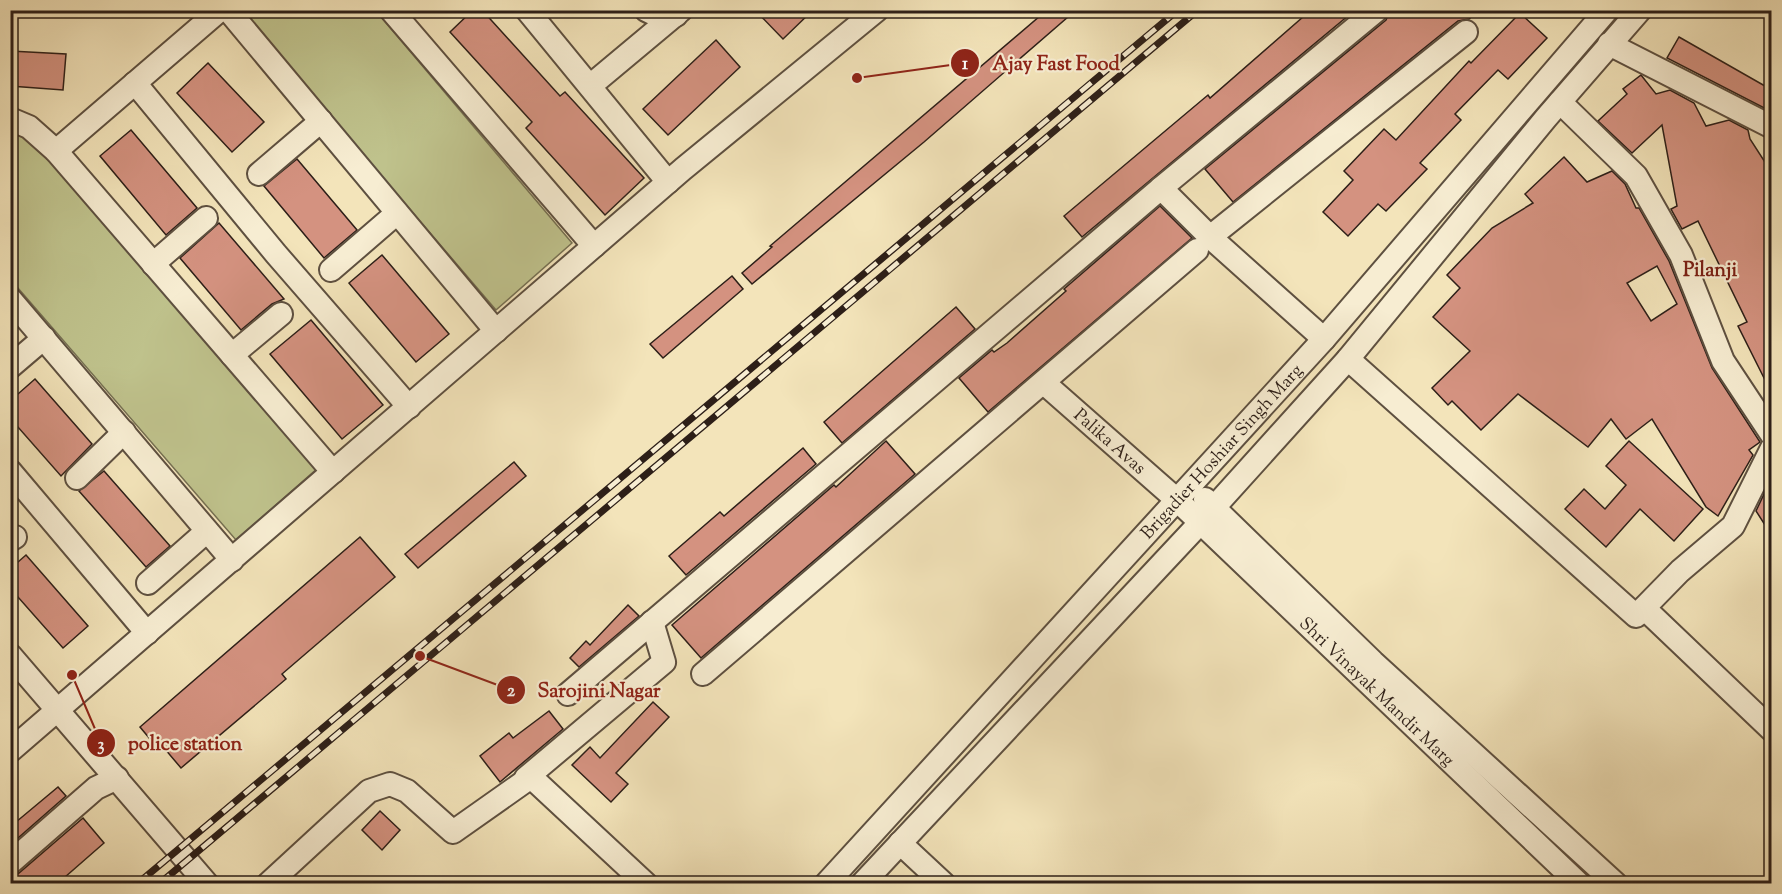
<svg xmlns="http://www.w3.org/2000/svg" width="1782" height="894" font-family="'Sorts Mill Goudy',serif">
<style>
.green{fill:#bfc28c;stroke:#767052;stroke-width:1.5}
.building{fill:#d49280;stroke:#2d1f18;stroke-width:1.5;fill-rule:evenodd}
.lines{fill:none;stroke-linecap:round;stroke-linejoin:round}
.minor-casing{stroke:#5e5040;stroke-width:26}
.minor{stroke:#f7edd2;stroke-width:22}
.rail-casing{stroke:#2d1f18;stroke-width:7}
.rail{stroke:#f7edd2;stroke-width:4.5;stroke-dasharray:14;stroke-linecap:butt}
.labels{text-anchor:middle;stroke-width:4.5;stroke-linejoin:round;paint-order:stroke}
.street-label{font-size:18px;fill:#2d1f18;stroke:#f7edd2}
.neighbourhood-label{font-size:20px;font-weight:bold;fill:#7a1f14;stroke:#f7edd2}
.leader{fill:none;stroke:#8f2418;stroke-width:2}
.callout-dot{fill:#8f2418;stroke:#f7edd2;stroke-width:2}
.mark-label{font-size:18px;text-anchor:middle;font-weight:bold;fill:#fff}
.callout-label{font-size:20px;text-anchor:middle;font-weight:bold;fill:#8f2418;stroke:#f7edd2;stroke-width:4.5;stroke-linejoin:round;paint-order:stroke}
</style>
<rect width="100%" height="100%" fill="#f3e4ba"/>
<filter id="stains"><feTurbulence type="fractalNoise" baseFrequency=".00333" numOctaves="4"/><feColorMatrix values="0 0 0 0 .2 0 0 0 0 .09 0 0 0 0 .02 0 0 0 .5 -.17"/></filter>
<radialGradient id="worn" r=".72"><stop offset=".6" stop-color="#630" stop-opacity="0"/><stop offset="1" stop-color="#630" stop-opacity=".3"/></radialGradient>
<g class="green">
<polygon points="240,11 376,11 572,243 496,310"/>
<polygon points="10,129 28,131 319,467 236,540 11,280"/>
</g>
<g class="building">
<polygon points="473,10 482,10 560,96 565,92 644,178 605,215 526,128 532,122 450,32"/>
<polygon points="755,10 813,10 783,39"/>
<polygon points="1047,10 1076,10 924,142 752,284 742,273 772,247 770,246"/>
<polygon points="1311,10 1355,10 1082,237 1064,216 1208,95 1210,98"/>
<polygon points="1390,10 1479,10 1469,19 1458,21 1233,202 1205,169 1386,20"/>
<polygon points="1520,13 1547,38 1508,79 1498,70 1455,114 1461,120 1420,163 1427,169 1386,211 1378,204 1348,236 1323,212 1353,180 1344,171 1384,129 1396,140 1469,61 1471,63"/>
<polygon points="1679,37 1772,90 1772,112 1667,58"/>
<polygon points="716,40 740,67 668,135 643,109"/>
<polygon points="10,51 66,54 63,90 10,86"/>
<polygon points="208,63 264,122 232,152 177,93"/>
<polygon points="1641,75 1656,94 1670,90 1694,103 1706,126 1729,120 1748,130 1750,139 1772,173 1772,394 1738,326 1747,322 1698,221 1682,229 1671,209 1677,206 1662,125 1632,153 1598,121 1627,94 1623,89"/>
<polygon points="131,130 197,208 166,235 100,156"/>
<path d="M1564 157 1587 182 1612 171 1625 184 1636 208H1639L1669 261 1712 368 1760 442 1749 450 1753 455 1718 516 1706 507 1652 419 1626 439 1611 419 1588 447 1518 394 1481 430 1452 401 1448 405 1432 388 1470 351 1433 317 1460 288 1447 275 1492 228 1533 203 1525 194ZM1657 266 1677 304 1651 321 1627 283Z"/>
<polygon points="297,159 357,230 324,258 264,186"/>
<polygon points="1160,206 1192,238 988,412 959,378 992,350 994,352 1007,343 1066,291 1064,289"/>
<polygon points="219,223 284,299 272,304 241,330 180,258"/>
<polygon points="382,255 449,334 416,362 349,283"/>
<polygon points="732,276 743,289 663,358 650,344"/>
<polygon points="956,307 975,329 842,443 824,422"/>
<polygon points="311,320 383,405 342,439 270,354"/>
<polygon points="35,379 92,444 61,476 10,418 10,401"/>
<polygon points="886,441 915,474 701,658 672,625 834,485 836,487"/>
<polygon points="1629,441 1703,509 1674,541 1640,509 1606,547 1565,509 1584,489 1605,509 1626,485 1606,466"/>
<polygon points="803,448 816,464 686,575 669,556 720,512 724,516"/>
<polygon points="514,462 526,476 418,568 405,554"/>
<polygon points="104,471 170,546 146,567 79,491"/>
<polygon points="1772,488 1772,536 1756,511 1765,492"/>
<polygon points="360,537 395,577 282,674 286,679 181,768 159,742 155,745 140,727"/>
<polygon points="26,555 88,626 63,648 10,588 10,569"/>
<polygon points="628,605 639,616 579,667 570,658 586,641 590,645"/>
<polygon points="653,702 669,717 616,773 628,784 611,802 572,765 590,747 600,758"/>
<polygon points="549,711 563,729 500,782 480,756 509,733 513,738"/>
<polygon points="58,787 66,796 10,845 10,827"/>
<polygon points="380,811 400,830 382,850 362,830"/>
<polygon points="83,818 104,843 57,884 10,884 10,876 19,873"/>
</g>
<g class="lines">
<g class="minor-casing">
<g id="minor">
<polyline points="228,10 496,331"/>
<polyline points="391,10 594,246"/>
<polyline points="527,10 668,182"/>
<polyline points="646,10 660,17 676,15"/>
<polyline points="1609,44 1772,127"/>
<polyline points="135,83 276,254 409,407"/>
<polyline points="590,86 681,10"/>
<polyline points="1560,102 1636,176 1681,255 1723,361 1772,435"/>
<polyline points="10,119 29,127 56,151 333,472"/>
<polyline points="56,151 220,10"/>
<polyline points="259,174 321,121"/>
<polyline points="1161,188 1377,10"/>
<polyline points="1210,237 1466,32"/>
<polyline points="153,264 206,218"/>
<polyline points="331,270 397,213"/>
<polyline points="10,299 232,560"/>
<polyline points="232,355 281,314"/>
<polyline points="1348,359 1636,616 1680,571 1733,526 1772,448"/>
<polyline points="10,367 44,338"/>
<path id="s1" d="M1044 383 1177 500 1579 884"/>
<polyline points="10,471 147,633"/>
<polyline points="77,478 124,432"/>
<polyline points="1205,499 1373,662 1616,884"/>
<polyline points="10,540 15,537"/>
<polyline points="148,583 207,531"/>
<polyline points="1644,608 1772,730"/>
<polyline points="10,655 207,884"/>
<polyline points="703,674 1197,250"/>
<polyline points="568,694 1161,188 1210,237 1324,339"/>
<polyline points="10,751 683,169 877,10"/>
<polyline points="526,778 664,662 652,622"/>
<polyline points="900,843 944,884"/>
<polyline points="10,863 96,788 117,778"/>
<polyline points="268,884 369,791 390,784 407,791 453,832 531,777 646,884"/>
<path id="s2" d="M826 884 1324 339 1607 10"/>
<polyline points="862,884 1200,523 1348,359 1546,118 1640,10"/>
</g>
</g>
<use href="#minor" class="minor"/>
<g class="rail-casing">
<g id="rail">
<polyline points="137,884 1178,10"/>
<polyline points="159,884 1198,10"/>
</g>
</g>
<use href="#rail" class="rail"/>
</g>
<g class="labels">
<g class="street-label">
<text dy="6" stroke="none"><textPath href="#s1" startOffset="88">Palika Avas</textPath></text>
<text dy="6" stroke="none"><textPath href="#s2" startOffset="586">Brigadier Hoshiar Singh Marg</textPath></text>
<text dy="6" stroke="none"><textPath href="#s1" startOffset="454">Shri Vinayak Mandir Marg</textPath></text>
</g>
<g class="neighbourhood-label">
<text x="1710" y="276">Pilanji</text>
</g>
</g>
<path class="leader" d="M857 78L965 63M420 656L511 690M72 675L101 743"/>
<g class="callout-dot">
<circle cx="857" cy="78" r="6"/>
<circle cx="420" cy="656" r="6"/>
<circle cx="72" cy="675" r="6"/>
<circle cx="965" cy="63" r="15"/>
<circle cx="511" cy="690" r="15"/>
<circle cx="101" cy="743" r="15"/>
</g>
<g class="mark-label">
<text x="965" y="69">1</text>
<text x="511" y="696">2</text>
<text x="101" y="750">3</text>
</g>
<g class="callout-label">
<text x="1056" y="70">Ajay Fast Food</text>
<text x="599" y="697">Sarojini Nagar</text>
<text x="185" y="750">police station</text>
</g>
<rect width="1782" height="894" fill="none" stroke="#f3e4ba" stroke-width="36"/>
<rect x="12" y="12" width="1758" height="870" fill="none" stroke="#2d1f18" stroke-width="3"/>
<rect x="18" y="18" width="1746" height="858" fill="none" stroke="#2d1f18" stroke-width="1.5"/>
<rect width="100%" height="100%" filter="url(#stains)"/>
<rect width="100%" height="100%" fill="url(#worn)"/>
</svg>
